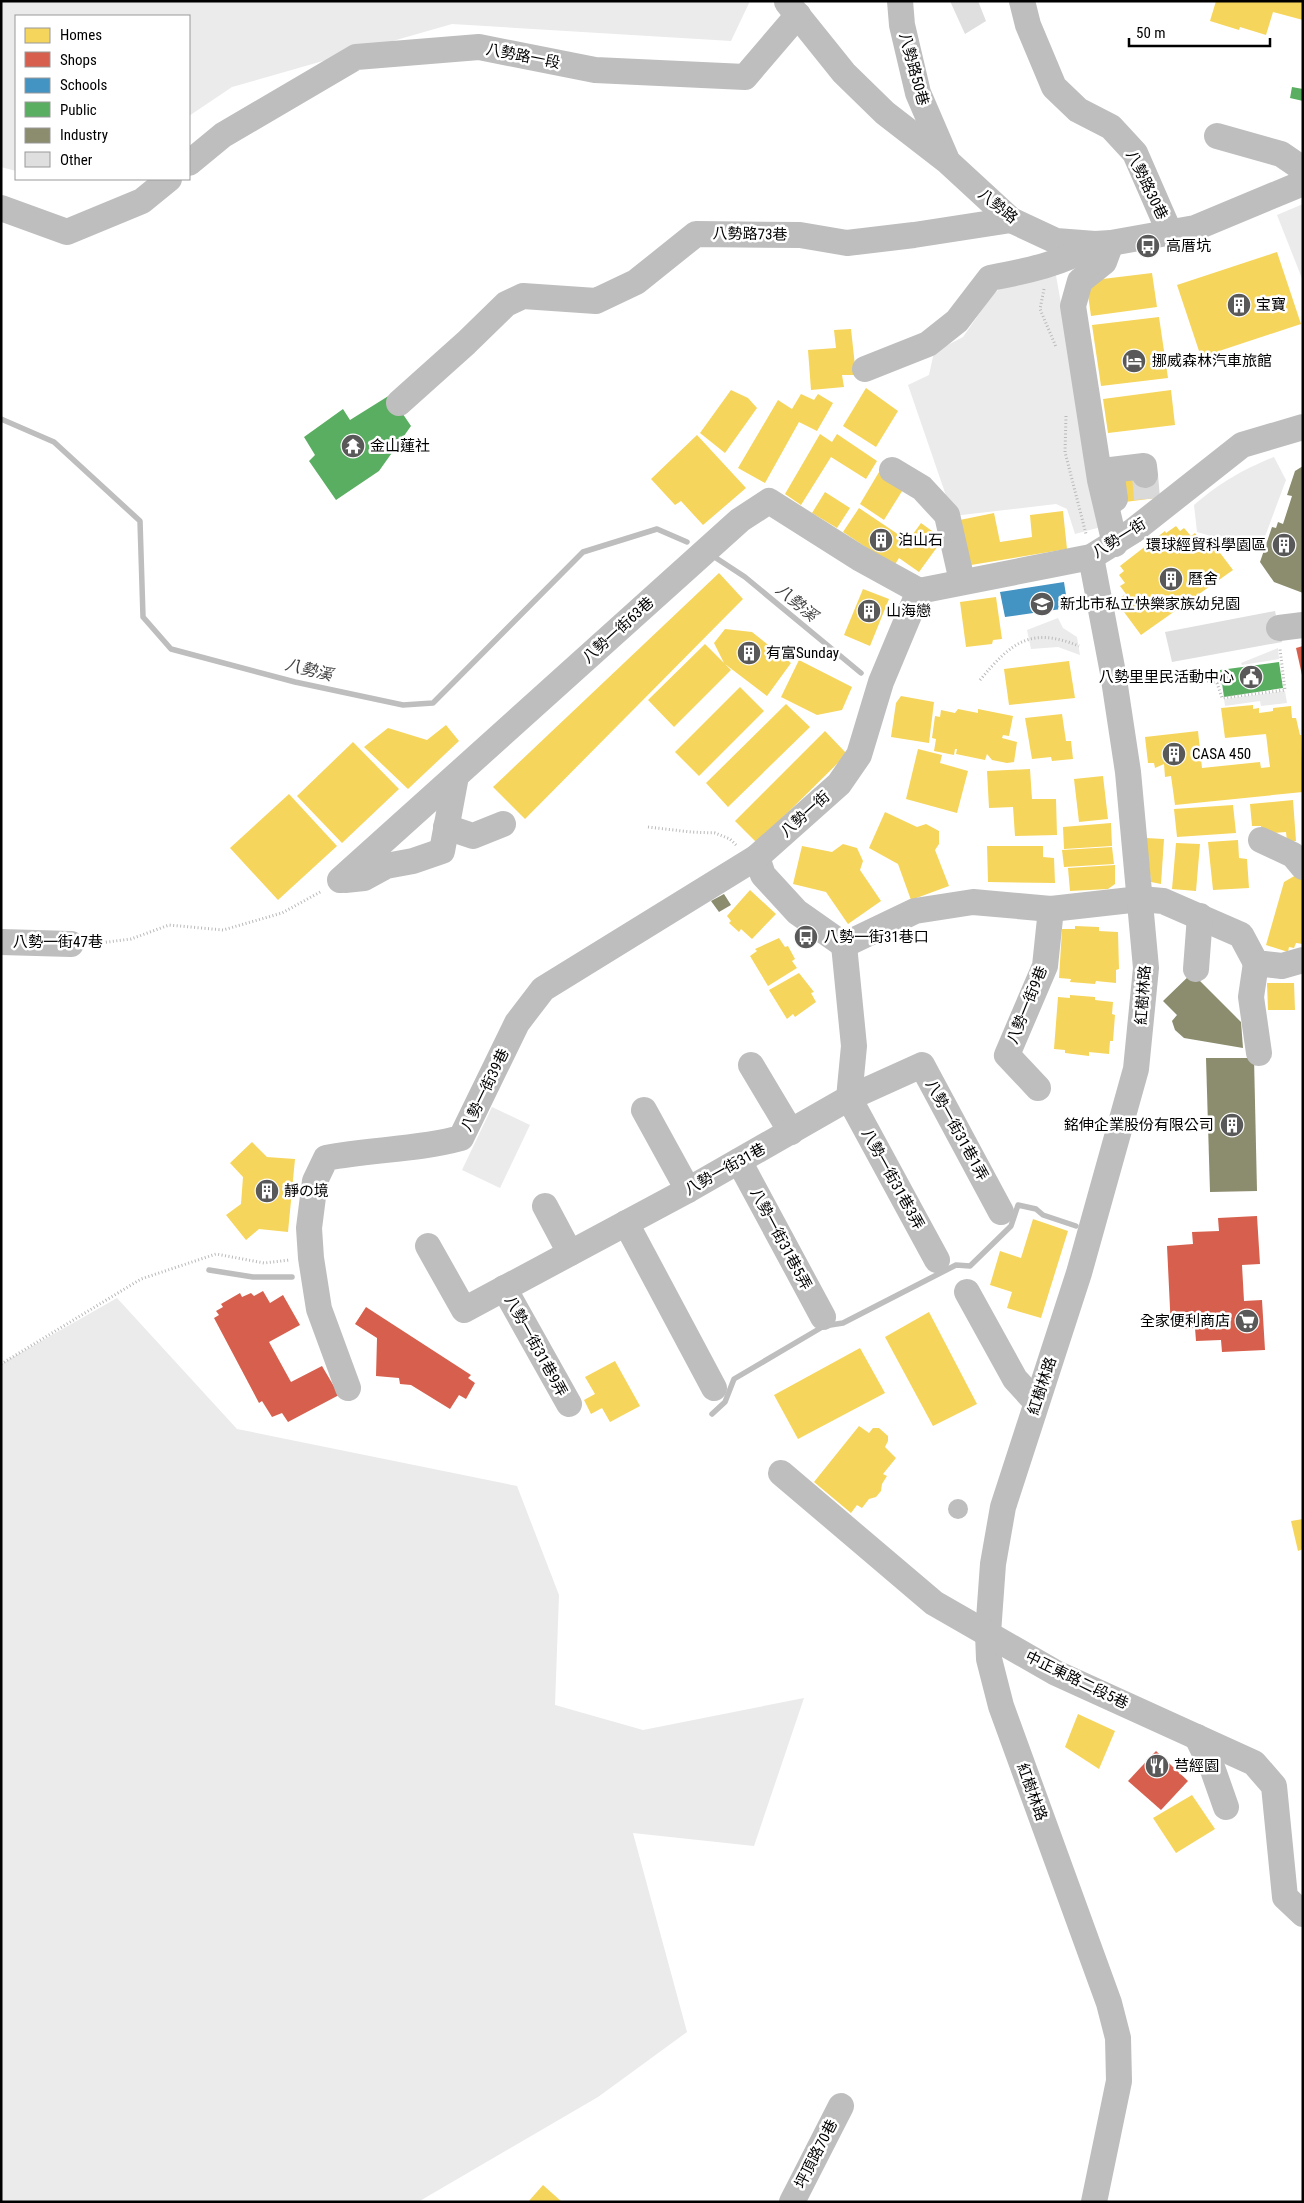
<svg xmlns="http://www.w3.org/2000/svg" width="1304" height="2203" font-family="'Roboto Condensed','Noto Sans TC','Noto Sans JP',sans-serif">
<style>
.green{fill:#ebebeb}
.water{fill:#bebebe}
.homes{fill:#f6d55c}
.shops{fill:#d6604d}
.schools{fill:#4393c3}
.public{fill:#5aae61}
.industry{fill:#8c8c6e}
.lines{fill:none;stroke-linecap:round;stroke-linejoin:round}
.stream{stroke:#bebebe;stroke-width:5.5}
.building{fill:#dfdfdf}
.minor-tunnel{stroke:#d9d9d9;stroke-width:26;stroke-dasharray:26 13;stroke-linecap:butt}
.path{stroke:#b9b9b9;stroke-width:3;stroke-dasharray:1 2.5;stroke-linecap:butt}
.minor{stroke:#bebebe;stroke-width:26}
.labels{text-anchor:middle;stroke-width:5;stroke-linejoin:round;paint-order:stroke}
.street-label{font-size:15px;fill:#000;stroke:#fff}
.poi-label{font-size:15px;fill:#000;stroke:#fff;text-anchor:start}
.water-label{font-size:16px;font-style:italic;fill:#434343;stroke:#fff}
</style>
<rect width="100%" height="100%" fill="#fff"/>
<g class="green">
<polygon points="1,1 750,1 731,41 452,24 232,87 189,116 189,16 16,16 16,171 1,167"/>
<polygon points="1303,204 1303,281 1277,215"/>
<polygon points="1055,270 1101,527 1075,534 1067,509 1056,504 953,516 908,385 929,375 934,352 963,337 993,294 1010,281"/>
<path d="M1274 457 1286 480 1260 550 1197 532 1194 505C1221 482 1242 470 1274 457Z"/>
<polygon points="1058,618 1063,628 1077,637 1080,655 1058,647 1031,649 1027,630"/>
<polygon points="1278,648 1279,659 1242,665 1241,663"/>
<polygon points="1285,691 1287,703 1261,706 1260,701 1225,706 1224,699"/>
<polygon points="492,1107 530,1125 500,1188 462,1170"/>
<polygon points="117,1298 237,1429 517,1486 559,1595 555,1705 643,1730 804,1698 754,1846 633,1833 687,2032 598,2097 418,2202 1,2202 1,1364"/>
</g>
<circle class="water" cx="958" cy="1509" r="10"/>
<g class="homes">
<polygon points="1216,1 1303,1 1303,20 1273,12 1266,35 1240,27 1239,30 1210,21"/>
<polygon points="1277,252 1301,324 1201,357 1177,285"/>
<polygon points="1152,273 1157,307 1091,316 1086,281"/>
<polygon points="1159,317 1168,378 1101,386 1092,325"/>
<polygon points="851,329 856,375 842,375 844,387 811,390 808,350 836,348 834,330"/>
<polygon points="866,388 898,411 876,447 843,426"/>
<polygon points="731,390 748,398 757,408 725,453 700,433"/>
<polygon points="1171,390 1175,425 1108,433 1103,399"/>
<polygon points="801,394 814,400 818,394 833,403 817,431 799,422 765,483 738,468 778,400 792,409"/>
<polygon points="820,434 832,442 837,434 877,461 866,479 831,457 801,505 785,494"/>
<polygon points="697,435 746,488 703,525 681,501 675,505 651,479"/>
<polygon points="879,472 904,488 884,520 860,504"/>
<polygon points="1153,474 1156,498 1125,502 1121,478"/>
<polygon points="825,492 850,508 837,528 812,513"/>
<polygon points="859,508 908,541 921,523 943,539 919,572 899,558 894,566 843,532"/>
<polygon points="1063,511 1067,549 965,566 955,521 994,513 1000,542 1032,537 1030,515"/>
<polygon points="1176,526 1180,531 1184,528 1191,536 1195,533 1201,542 1204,539 1210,548 1214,545 1233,570 1141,635 1124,612 1128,608 1121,597 1126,594 1120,586 1125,583 1119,575 1124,571 1120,566 1165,531 1166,533"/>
<polygon points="719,573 743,599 525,819 493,787"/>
<polygon points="863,589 889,599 870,646 844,635"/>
<polygon points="996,597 1002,639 993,640 992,644 966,647 960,602"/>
<polygon points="725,629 752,632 791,663 767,696 725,664 731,670 674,727 648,700 705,644 724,663 714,643"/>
<polygon points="799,660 852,687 842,710 817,715 781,697"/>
<polygon points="1069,661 1075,698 1009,705 1004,669"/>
<polygon points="740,687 764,711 699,776 675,752"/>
<polygon points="901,696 934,702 929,743 891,737 896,703"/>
<polygon points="786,704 810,727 728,807 706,783"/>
<polygon points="1253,705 1253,709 1259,708 1259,713 1273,711 1273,708 1291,706 1292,718 1296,718 1300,735 1301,735 1303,792 1175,805 1171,776 1165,777 1164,764 1155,768 1154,763 1148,763 1145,737 1198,731 1202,768 1260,762 1261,768 1270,767 1266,734 1225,738 1221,708"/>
<polygon points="958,709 978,713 978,709 1013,716 1009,736 1003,735 1002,738 1017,742 1014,762 1007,763 992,760 987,754 985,760 956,754 957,749 955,749 954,755 934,751 936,739 932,738 935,716 940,717 941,710 955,713"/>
<polygon points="1062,714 1066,741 1071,741 1073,759 1052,761 1051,757 1032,759 1025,718"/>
<polygon points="446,725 459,741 408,789 364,747 388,728 427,740"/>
<polygon points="825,731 847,754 757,843 735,821"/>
<polygon points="353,742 399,789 342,843 297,796"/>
<polygon points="918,749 942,755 940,763 968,771 957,813 906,799"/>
<polygon points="1030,769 1032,799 1056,799 1057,835 1015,836 1013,807 989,808 987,771"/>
<polygon points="1103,776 1108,819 1079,822 1074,779"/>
<polygon points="289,794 337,846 278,900 230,848"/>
<polygon points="1293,800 1296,841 1287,841 1286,832 1261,834 1261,826 1252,826 1250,804"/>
<polygon points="1233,805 1236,833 1177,837 1174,809"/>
<polygon points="885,812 917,827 926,824 939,831 939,844 935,850 949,886 911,900 898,864 869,848"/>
<polygon points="1111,823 1112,846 1064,849 1063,827"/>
<polygon points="1146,838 1164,839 1161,884 1151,882"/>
<polygon points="1238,840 1239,858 1247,859 1249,888 1213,890 1208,842"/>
<polygon points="1176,843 1200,844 1196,891 1172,889"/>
<polygon points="843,844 857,848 863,861 860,870 881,901 848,924 826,892 793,884 802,846 832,852"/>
<polygon points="987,846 1043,846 1043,857 1054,858 1055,883 988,882"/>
<polygon points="1112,847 1114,864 1064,867 1062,850"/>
<polygon points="1115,865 1115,884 1108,889 1070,891 1068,868"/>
<polygon points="1296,875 1303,880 1303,944 1296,943 1294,948 1289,947 1288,952 1266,945 1284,882"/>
<polygon points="750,890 776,914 752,939 741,929 739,932 729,923 731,921 727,916"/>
<polygon points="1075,926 1099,927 1099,931 1118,932 1119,969 1116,970 1116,983 1096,981 1095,984 1070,982 1071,979 1059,978 1062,929 1075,929"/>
<polygon points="779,938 785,947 788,946 795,959 792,961 797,968 768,986 750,956 757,951 755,949"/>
<polygon points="799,973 814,992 811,993 816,1002 795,1017 793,1014 787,1019 769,990"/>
<polygon points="1267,983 1294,983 1295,1010 1268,1010"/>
<polygon points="1070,995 1095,997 1095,1000 1113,1002 1112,1014 1115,1015 1113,1041 1110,1041 1109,1054 1089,1052 1089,1056 1065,1053 1065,1050 1054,1049 1058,997 1070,998"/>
<polygon points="252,1142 267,1157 295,1159 288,1232 259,1229 246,1240 226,1215 241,1204 243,1177 230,1163"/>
<polygon points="1033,1219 1068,1231 1041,1318 1007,1308 1012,1292 990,1285 1000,1251 1021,1258"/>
<polygon points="929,1312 977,1404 933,1426 885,1337"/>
<polygon points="860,1348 885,1393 798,1439 774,1395"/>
<polygon points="615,1361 640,1406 610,1422 602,1408 591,1414 584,1400 595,1394 585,1377"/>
<polygon points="859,1426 869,1433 873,1428 879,1428 888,1436 888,1441 885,1447 896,1458 883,1474 887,1476 882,1484 881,1491 876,1497 869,1499 862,1508 857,1505 851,1513 814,1482"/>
<polygon points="1303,1519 1303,1549 1298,1551 1291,1521"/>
<polygon points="1078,1714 1115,1731 1099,1769 1065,1747"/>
<polygon points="1192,1795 1215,1829 1176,1853 1153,1818"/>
<polygon points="543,2185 562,2202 528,2202"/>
</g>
<g class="shops">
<polygon points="1303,646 1303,675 1302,675 1296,648"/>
<polygon points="1257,1216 1260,1264 1242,1265 1244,1301 1262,1300 1265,1350 1222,1352 1221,1340 1196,1341 1195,1328 1171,1329 1167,1246 1193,1244 1192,1232 1219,1231 1218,1218"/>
<polygon points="263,1291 270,1303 283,1295 300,1325 269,1342 291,1382 322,1366 339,1395 288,1422 282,1413 272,1417 262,1401 259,1403 214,1318 219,1315 216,1311 223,1307 221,1304 240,1293 242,1297 251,1293 254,1296"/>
<polygon points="366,1307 471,1375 468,1378 475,1383 466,1399 459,1395 450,1409 411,1385 400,1384 399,1378 376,1376 377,1338 355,1324"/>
<polygon points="1156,1751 1188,1781 1161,1810 1128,1781"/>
</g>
<polygon class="schools" points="1064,582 1068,608 1005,617 1000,592"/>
<g class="public">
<polygon points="1292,87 1303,89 1303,101 1290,98"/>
<polygon points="390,395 411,426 379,471 336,500 309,461 315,455 304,437 343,409 350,420"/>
<polygon points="1279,662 1283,688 1224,697 1220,670"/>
</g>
<g class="industry">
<polygon points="1303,466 1303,593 1274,582 1260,562 1272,527 1276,528 1278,522 1283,524 1292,496 1287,495 1295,471"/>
<polygon points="724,894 731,905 719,912 711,901"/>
<polygon points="1192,973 1241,1022 1243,1048 1184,1038 1175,1030 1172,1021 1177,1015 1163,1001"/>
<polygon points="1206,1058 1254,1058 1257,1191 1210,1192"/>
</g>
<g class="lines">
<g class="stream">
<polyline points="1,419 54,442 140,521 143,617 171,649 295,682 403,705 433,703 583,552 657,529 687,542"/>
<polyline points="713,556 745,577 861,673"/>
<polyline points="209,1270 253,1277 292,1277"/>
<polyline points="712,1414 725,1402 734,1379 824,1326 843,1323 956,1265 970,1266 1011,1226 1018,1205 1036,1209 1043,1215 1076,1226"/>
</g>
</g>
<g class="building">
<polygon points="950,1 978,1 986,21 965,34"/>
<polygon points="1275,611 1282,642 1172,662 1165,632"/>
</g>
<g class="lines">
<polyline class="minor-tunnel" points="1145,475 1147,499"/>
<g class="path">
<polyline points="1044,289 1040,309 1056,347"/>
<polyline points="1066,416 1065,452 1086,534"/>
<polyline points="1134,673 1174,676 1222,683"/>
<path d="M980 680C1011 643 1030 626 1079 646"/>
<polyline points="1217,683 1222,698 1285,690 1280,649"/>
<polyline points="648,827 691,832 715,833 730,839 736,845"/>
<polyline points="92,944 131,939 169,925 223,930 282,913 322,891"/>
<polyline points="1,1364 141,1279 216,1254 264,1263 290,1260"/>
</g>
<g class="minor">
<polyline points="900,1 902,25 918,93 946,158"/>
<polyline points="1022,1 1028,25 1054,87 1078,110 1111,127 1135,153 1169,231"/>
<polyline points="787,2 844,73 885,113 947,161 1011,220 1056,241 1095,244 1111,243 1195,228 1303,183"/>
<polyline points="1217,136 1281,154 1303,169"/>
<polyline points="189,163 223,135 356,57 479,47 595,70 745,77 798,15"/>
<polyline points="1,208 67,232 142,201 169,179"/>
<polyline points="1111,243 1104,262 1080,281 1073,306 1100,480 1115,544"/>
<path d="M865 369 928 344 957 321 990 278C1027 271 1062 264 1095 244"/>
<polyline points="399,403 466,343 506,304 523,296 596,301 636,282 696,234 800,235 847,243 914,235 1011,220"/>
<polyline points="1303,427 1242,445 1133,531 1091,557 919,591 881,682 859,755 839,784 757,857 763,875 797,912 844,945 915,911 973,902 1051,909 1140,899 1163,901 1241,935 1256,963 1282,966 1303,960"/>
<polyline points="892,470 922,488 947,515 962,581"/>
<polyline points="1115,499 1111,470 1144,466 1145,475"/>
<polyline points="1091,557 1113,673 1128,772 1146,968 1136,1069 1079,1273 1003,1507 993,1564 988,1633 989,1659 1001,1706 1109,2003 1118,2038 1119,2081 1094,2202"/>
<polyline points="1279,628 1303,625"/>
<polyline points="446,827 473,836 503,824"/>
<polyline points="1261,840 1293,855 1303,867"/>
<polyline points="340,880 740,520 769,501 859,558 919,591"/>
<polyline points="345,880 364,878 386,866 413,861 442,851 456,776"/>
<polyline points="1,942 71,944"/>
<polyline points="1256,963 1251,997 1259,1053"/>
<polyline points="1196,969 1200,916"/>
<polyline points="751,1065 791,1132"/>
<polyline points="1038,1088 1007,1055 1045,966 1051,909"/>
<polyline points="644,1110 688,1190"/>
<polyline points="739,1161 823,1317"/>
<polyline points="545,1206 570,1253"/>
<polyline points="626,1223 714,1388"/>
<polyline points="428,1246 464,1310 688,1190 849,1098 854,1046 844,945"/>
<polyline points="937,1260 849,1098 922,1065 1001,1212"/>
<polyline points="504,1288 569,1404"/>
<polyline points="967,1292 1015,1379 1036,1402"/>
<path d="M348 1388 319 1309 311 1258 309 1228 315 1181 326 1158C371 1149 417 1150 461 1138L517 1023 543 989 757 857"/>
<polyline points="781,1473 934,1603 1056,1673 1254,1763 1274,1786 1285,1897 1303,1914"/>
<polyline points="1197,1737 1213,1770 1226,1807"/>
<polyline points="792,2202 841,2106"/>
</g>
</g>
<defs>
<g id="bus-disc" transform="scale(1.25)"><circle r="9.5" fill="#595959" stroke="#fff"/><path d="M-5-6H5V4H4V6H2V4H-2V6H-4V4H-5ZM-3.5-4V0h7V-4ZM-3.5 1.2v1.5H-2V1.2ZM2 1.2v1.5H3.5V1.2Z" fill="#fff"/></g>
<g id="building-disc" transform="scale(1.25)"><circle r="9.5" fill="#595959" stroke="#fff"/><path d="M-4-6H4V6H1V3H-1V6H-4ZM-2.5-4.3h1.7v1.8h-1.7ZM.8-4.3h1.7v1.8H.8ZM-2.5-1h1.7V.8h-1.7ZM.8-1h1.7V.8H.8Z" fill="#fff"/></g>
<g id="hotel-disc" transform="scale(1.25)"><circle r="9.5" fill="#595959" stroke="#fff"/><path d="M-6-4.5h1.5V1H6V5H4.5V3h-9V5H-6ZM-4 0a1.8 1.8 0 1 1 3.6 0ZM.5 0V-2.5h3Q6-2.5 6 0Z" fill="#fff"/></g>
<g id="temple-disc" transform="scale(1.25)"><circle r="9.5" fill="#595959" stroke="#fff"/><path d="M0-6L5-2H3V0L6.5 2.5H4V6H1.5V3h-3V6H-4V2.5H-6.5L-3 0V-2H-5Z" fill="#fff"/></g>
<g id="school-disc" transform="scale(1.25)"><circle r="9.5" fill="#595959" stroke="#fff"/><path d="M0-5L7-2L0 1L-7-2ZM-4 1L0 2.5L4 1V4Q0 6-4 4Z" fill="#fff"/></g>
<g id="civic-disc" transform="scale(1.25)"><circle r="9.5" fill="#595959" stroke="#fff"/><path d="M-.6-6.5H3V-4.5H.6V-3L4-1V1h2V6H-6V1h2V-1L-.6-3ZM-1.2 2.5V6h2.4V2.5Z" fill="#fff"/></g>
<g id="supermarket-disc" transform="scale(1.25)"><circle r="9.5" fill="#595959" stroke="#fff"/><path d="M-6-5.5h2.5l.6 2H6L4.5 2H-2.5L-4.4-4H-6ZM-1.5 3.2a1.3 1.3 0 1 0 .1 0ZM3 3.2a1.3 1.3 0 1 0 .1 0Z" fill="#fff"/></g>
<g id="restaurant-disc" transform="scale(1.25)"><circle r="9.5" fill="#595959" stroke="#fff"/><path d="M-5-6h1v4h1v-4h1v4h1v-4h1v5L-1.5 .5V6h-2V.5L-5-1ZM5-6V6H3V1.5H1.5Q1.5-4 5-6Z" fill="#fff"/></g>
</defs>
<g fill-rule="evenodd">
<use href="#bus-disc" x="1148" y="246"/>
<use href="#building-disc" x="1239" y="305"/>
<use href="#hotel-disc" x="1134" y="361"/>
<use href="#temple-disc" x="353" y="446"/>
<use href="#building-disc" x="881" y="540"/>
<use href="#building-disc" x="1284" y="545"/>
<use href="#building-disc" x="1171" y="579"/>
<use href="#school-disc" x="1042" y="604"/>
<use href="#building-disc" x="869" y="611"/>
<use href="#building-disc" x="749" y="653"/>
<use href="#civic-disc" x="1251" y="677"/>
<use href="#building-disc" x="1174" y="754"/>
<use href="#bus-disc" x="806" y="937"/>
<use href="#building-disc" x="1232" y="1125"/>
<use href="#building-disc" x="267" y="1191"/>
<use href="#supermarket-disc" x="1247" y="1321"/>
<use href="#restaurant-disc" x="1157" y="1766"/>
</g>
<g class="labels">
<g class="street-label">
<text transform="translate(523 56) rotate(11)" y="5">八勢路一段</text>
<text transform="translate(914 69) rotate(75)" y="5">八勢路50巷</text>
<text transform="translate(1147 185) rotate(64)" y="5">八勢路30巷</text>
<text transform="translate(998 206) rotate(39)" y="5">八勢路</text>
<text transform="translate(750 234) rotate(1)" y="5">八勢路73巷</text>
<text transform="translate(1119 538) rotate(-32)" y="5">八勢一街</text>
<text transform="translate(618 630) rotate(-42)" y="5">八勢一街63巷</text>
<text transform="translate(805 814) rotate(-42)" y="5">八勢一街</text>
<text x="58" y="947">八勢一街47巷</text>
<text transform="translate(1143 995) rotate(-86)" y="5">紅樹林路</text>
<text transform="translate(1027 1005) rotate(-68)" y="5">八勢一街9巷</text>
<text transform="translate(485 1090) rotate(-64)" y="5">八勢一街39巷</text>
<text transform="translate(957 1130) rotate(61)" y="5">八勢一街31巷1弄</text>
<text transform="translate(725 1169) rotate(-29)" y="5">八勢一街31巷</text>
<text transform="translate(893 1179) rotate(61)" y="5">八勢一街31巷3弄</text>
<text transform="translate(781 1239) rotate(62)" y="5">八勢一街31巷5弄</text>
<text transform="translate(536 1346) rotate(61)" y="5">八勢一街31巷9弄</text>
<text transform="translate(1042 1386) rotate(-72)" y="5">紅樹林路</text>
<text transform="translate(1077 1680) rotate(26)" y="5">中正東路二段5巷</text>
<text transform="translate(1032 1792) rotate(70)" y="5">紅樹林路</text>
<text transform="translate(816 2154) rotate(-63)" y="5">坪頂路70巷</text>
</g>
<g class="poi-label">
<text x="1166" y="251">高厝坑</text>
<text x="1256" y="310">宝寶</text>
<text x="1152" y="366">挪威森林汽車旅館</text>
<text x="370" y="451">金山蓮社</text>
<text x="898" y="545">泊山石</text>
<text x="1266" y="550" text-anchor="end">環球經貿科學園區</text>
<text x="1188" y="584">曆舍</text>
<text x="1060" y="609">新北市私立快樂家族幼兒園</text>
<text x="886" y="616">山海戀</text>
<text x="766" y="658">有富Sunday</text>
<text x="1234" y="682" text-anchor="end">八勢里里民活動中心</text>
<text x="1192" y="759">CASA 450</text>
<text x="824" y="942">八勢一街31巷口</text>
<text x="1214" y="1130" text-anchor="end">銘伸企業股份有限公司</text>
<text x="284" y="1196">靜の境</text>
<text x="1230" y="1326" text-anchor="end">全家便利商店</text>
<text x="1174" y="1771">芎經園</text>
</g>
<g class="water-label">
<text transform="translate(797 602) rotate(40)" y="6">八勢溪</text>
<text transform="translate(309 669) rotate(14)" y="6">八勢溪</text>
</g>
</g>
<rect width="1304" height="2203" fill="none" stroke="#000000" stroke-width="5"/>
<rect x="15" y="15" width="175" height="165" fill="#ffffff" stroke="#999999"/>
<rect x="25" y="28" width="25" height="15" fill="#f6d55c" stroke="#999999"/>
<text x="60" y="40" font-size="15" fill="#000000">Homes</text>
<rect x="25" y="52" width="25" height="15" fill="#d6604d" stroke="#999999"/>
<text x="60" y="65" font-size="15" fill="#000000">Shops</text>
<rect x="25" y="78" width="25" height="15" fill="#4393c3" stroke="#999999"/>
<text x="60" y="90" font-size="15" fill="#000000">Schools</text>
<rect x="25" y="102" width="25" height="15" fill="#5aae61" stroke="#999999"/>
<text x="60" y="115" font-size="15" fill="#000000">Public</text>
<rect x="25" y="128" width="25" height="15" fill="#8c8c6e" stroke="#999999"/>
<text x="60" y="140" font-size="15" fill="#000000">Industry</text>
<rect x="25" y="152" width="25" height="15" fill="#dfdfdf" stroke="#999999"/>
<text x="60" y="165" font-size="15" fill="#000000">Other</text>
<path d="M1129 38v8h141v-8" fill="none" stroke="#000000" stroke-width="2.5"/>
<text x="1136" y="38" font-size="15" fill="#000000" stroke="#ffffff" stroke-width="4" paint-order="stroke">50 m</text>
</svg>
